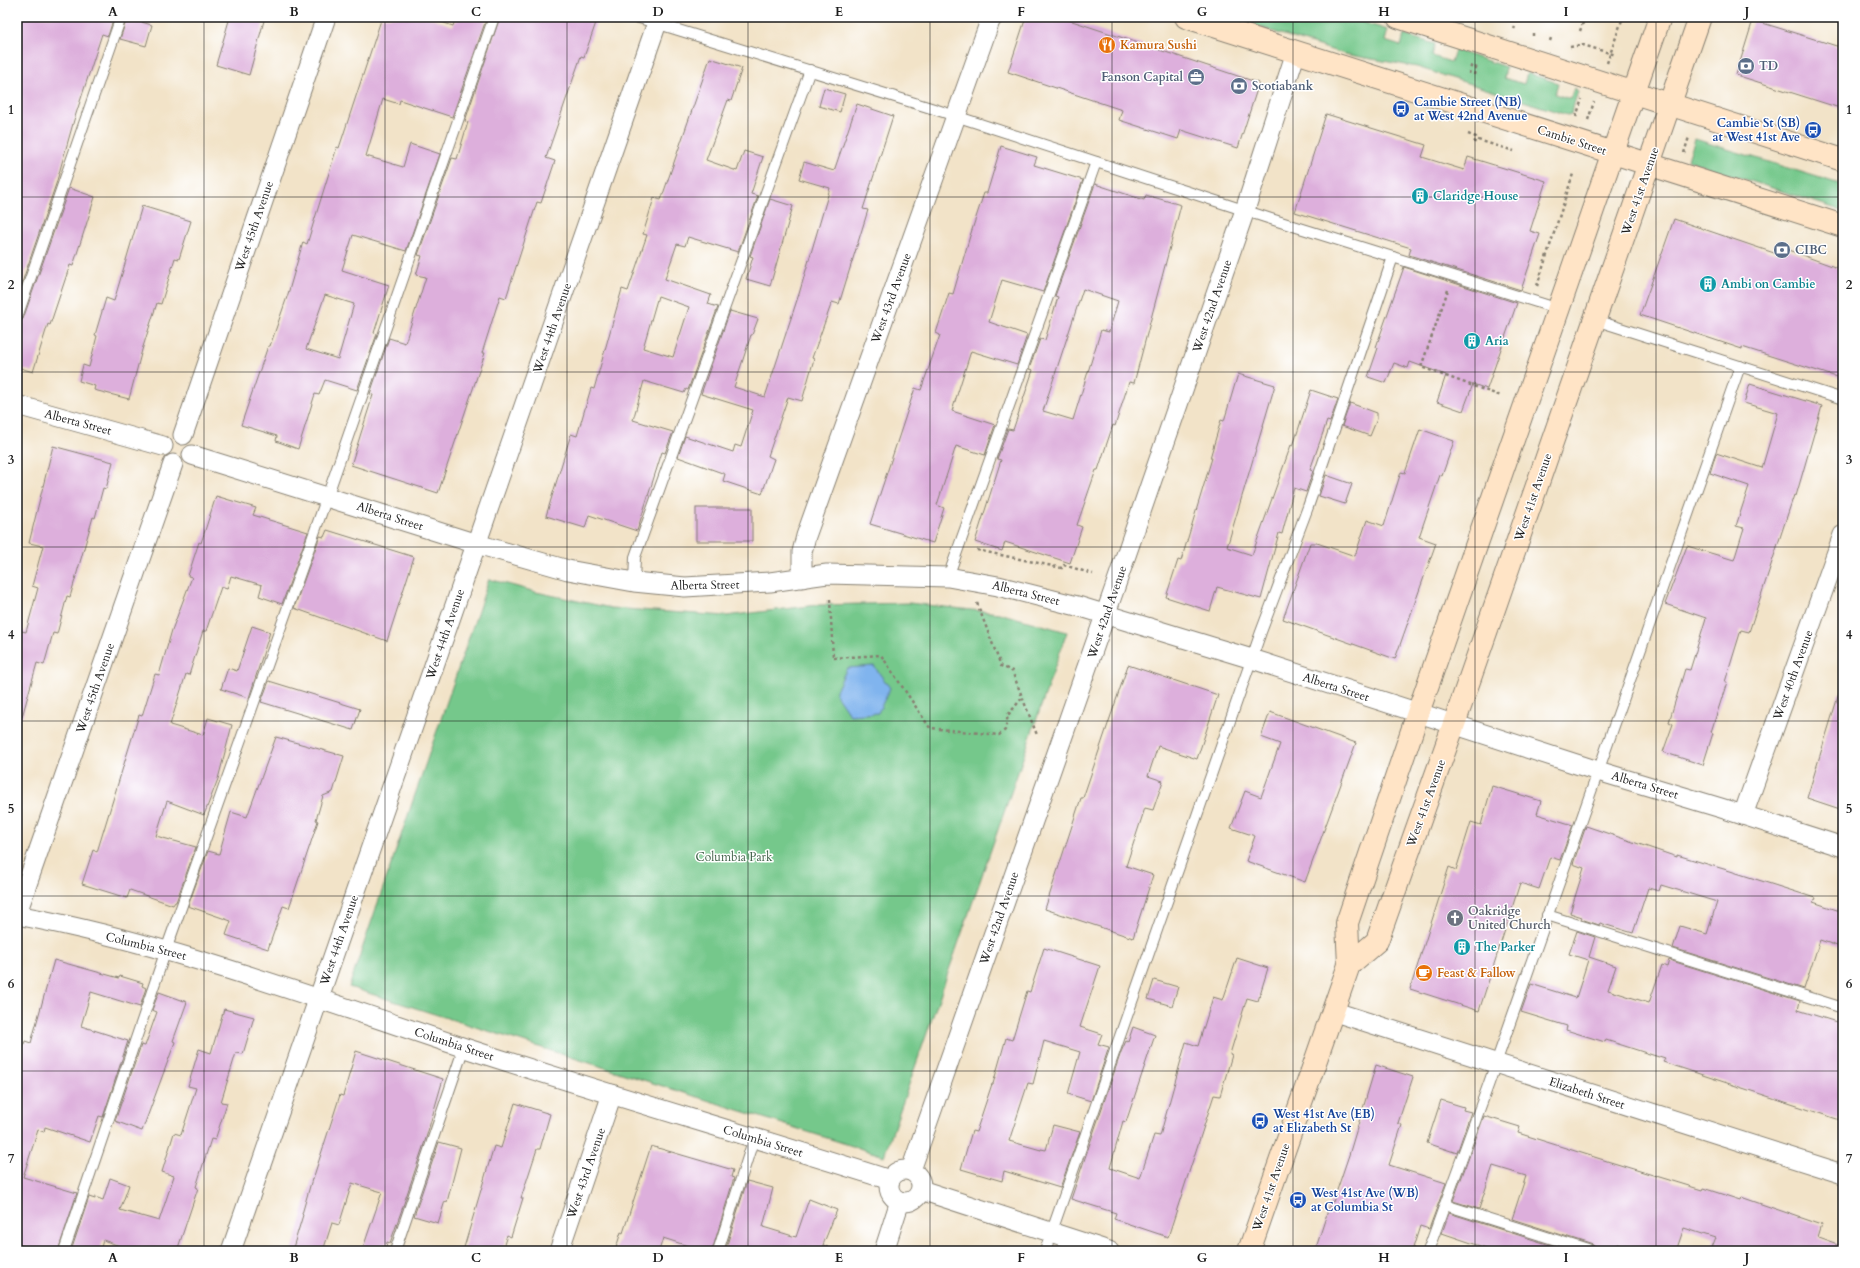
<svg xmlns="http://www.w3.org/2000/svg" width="1860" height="1268" font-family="Cardo,serif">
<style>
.green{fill:#75c88b;stroke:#487254}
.water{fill:#80b4ee;stroke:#4e6885}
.building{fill:#ddafdc;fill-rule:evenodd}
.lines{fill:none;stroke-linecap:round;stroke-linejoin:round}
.lane-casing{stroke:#878072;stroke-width:12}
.street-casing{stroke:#878072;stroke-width:21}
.secondary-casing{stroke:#878072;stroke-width:24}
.path{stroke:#878072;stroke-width:2.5;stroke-dasharray:3 3;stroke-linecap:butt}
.lane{stroke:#fff;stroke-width:10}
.street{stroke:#fff;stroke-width:19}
.secondary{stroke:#ffe4c6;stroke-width:22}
.grid{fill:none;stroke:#1c1c1c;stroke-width:1;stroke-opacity:0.55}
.labels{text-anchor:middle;stroke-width:3;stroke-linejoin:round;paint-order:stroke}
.food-label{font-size:12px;font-weight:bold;fill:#c56008;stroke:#fff;text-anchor:start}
.service-label{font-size:12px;font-weight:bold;fill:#4e5e75;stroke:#fff;text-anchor:start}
.transit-label{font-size:12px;font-weight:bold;fill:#164399;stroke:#fff;text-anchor:start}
.street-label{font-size:12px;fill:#1c1c1c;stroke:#fff}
.culture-label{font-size:12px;font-weight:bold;fill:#0d838f;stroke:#fff;text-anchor:start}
.park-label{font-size:12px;fill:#406148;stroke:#fff}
.worship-label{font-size:12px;font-weight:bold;fill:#5b616d;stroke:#fff;text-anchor:start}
.neatline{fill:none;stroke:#1c1c1c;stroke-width:1.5}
.grid-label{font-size:13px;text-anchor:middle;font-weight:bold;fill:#1c1c1c}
</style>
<rect width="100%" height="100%" fill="#fff"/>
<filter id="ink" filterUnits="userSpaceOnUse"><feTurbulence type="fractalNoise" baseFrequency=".025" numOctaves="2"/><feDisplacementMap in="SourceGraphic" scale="8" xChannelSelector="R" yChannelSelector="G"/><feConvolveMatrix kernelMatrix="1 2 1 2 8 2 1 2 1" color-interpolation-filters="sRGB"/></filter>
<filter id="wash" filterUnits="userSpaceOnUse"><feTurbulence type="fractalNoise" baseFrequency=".012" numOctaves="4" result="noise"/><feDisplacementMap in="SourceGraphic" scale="16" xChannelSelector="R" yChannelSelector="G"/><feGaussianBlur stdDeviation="0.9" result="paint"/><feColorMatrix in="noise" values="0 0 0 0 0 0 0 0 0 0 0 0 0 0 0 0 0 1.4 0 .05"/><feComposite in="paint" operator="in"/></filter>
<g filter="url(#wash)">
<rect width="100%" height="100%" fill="#f2e3c8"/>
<g class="green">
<polygon points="1227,17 1346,17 1388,30 1385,41 1401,46 1404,35 1435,44 1432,56 1451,62 1455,50 1506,67 1504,78 1524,84 1527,73 1558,83 1555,94 1570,99 1574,88 1578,91 1571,114 1567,115 1417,67 1344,54"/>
<polygon points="1695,139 1843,185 1843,211 1698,164 1688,159"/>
<polygon points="489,579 536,592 611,608 726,616 818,605 909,603 999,613 1067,632 884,1156 349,987"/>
</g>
<polygon class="water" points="874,666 890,688 878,713 850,715 835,693 847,668"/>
<g id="blocks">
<g class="building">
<polygon points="22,17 114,17 108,36 102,34 74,120 56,184 17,297 17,33"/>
<polygon points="230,17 265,17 249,75 216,65"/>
<path d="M382 17H427L453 26 455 20 458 21 459 17H487L452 117 400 100 399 104 383 99 366 156 403 167 410 144 440 154 406 251 353 235 342 270 389 285 374 333 377 334 357 390 325 380 319 395 315 394 298 449 276 441 277 436 241 425 268 346H270L288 294 303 242 307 244 337 147 339 148ZM325 295 354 304 338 359 306 349Z"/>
<polygon points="500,17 598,17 584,57 581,56 546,158 555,161 541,203 537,202 506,298 500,296 482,353 485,353 438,493 351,465 373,395 370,394 389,338 405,343 426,277 416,275 422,256 418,255 452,158 457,159 468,122 465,121"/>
<polygon points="1026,17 1060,17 1259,83 1238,148 1181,130 1178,139 1119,120 1122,110 1008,72"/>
<polygon points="127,18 152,25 146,46 120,39"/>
<polygon points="1753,20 1843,48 1843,109 1736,75"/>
<path d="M710 58 742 68 731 101 728 100 706 160 737 171 744 151 763 157 751 194 758 196 738 252 688 237 685 246 677 244 665 279 711 295 708 304 718 307 688 390 686 389 684 393 644 381 633 420 673 432 665 453 662 452 637 531 589 515 585 528 546 516 571 434 577 436 591 388 594 389 622 289 628 291 647 235 643 234 654 198 661 200ZM658 296 689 307 673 357 643 348Z"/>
<polygon points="824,88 845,94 840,112 819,106"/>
<polygon points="857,104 893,116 863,209 868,210 839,304 832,302 812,358 814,359 802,401 788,397 768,456 774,459 762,494 723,481 725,474 678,457 685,436 733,452 735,445 741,447 753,410 701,394 730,311 758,319 752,335 751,335 734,387 765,397 799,294 830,188 799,179 804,162 834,171"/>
<polygon points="1326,114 1426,145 1422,157 1464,170 1468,157 1546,181 1530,231 1540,234 1521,290 1409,255 1411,248 1295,212"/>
<polygon points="1001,146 1037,157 1034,165 1083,180 1043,292 1002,280 989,322 1027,335 1017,365 971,351 952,411 995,425 985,455 956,446 937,505 944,508 933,543 870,524 915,388 921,390 940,335 936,333 949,293 953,294 970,236 984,193 987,193"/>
<path d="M1095 184 1144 200 1146 195 1181 205 1134 383 1129 382 1115 426 1113 425 1098 470H1096L1077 525 1082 527 1070 563 1005 542 1002 551 975 542 1001 460 997 459 1008 429 1013 430 1033 370 1029 369 1040 339 1045 340 1058 297 1055 296ZM1083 289 1118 301 1109 332 1101 330 1073 420 1043 411Z"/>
<polygon points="69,188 95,197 73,266 70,265 50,325 48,324 33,372 17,367 17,323 23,319"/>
<polygon points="770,199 793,206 770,286 746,279 753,257 750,256"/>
<polygon points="142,206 191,221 179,259 175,258 161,304 157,303 142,350 129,399 94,390 95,386 79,381 83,365 89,367 97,336 95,335 106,298 114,301"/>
<polygon points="1674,219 1777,254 1780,247 1843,270 1843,379 1742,347 1742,349 1640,315"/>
<polygon points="1404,267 1517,303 1487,389 1473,384 1463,411 1437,402 1446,375 1410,362 1408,368 1394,363 1386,383 1368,377 1378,348 1376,347"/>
<polygon points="1238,374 1275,385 1227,547 1252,555 1291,445 1293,446 1311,390 1338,399 1330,422 1327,421 1310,470 1313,471 1306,492 1294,488 1282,534 1279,533 1261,599 1217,587 1210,611 1166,597 1178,560 1181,561 1212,458 1210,458 1221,420 1224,421"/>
<polygon points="1750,384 1822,406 1796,496 1794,495 1749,632 1741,630 1725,682 1727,682 1711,732 1713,733 1703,765 1663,752 1673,724 1669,722 1685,669 1690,670 1706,618 1665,604 1687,546 1734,560 1744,528 1736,526 1749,486 1710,473 1716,453 1762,468 1778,413 1744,403"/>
<polygon points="1350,403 1377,413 1377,419 1370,436 1342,426"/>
<polygon points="1420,429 1454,441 1442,476 1440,475 1419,537 1436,543 1395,659 1283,619 1310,543 1317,543 1355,556 1367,520 1384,526 1401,472 1405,473"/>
<polygon points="53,446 113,462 106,489 103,488 95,518 93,517 70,597 67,596 57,634 53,633 44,665 37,663 22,717 17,716 17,630 26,632 38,588 32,586 43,546 29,543"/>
<polygon points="1326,475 1352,484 1345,504 1319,496"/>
<polygon points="216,496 256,508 253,515 308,532 282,604 259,596 262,585 231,576 227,589 221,587 206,631 203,631 189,675 186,674 170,725 203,735 208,718 232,725 218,779 204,815 167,801 156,836 196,847 176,902 175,902 173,905 130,890 127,898 82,884 93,850 97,852 139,715 142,716 155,674 159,675 172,630 192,577 188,576 199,542 201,543"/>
<rect x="696" y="508" width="56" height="33"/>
<polygon points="327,530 414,557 387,641 294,608 320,536 324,537"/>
<polygon points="252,626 270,632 249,698 221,689 228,668 237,671"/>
<polygon points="1128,665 1218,695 1197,759 1158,746 1148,776 1163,781 1153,810 1145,808 1126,866 1153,875 1133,938 1045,909 1081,798 1083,798"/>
<polygon points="269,681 360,709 353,730 261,702"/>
<polygon points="1839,693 1843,694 1843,810 1807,798"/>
<polygon points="1270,712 1356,743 1305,882 1246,861 1255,836 1231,828 1245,791 1261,797 1280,744 1261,737"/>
<polygon points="276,737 344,756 333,792 323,796 316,820 318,821 289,908 283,906 268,949 226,935 231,921 188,906 208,851 219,854 231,812 247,817"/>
<polygon points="1492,786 1541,801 1537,814 1573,825 1560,860 1550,857 1539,889 1520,883 1479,1011 1410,989 1449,867 1456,870 1471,822 1481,825"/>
<polygon points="1586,826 1677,857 1677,855 1727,870 1815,898 1813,902 1843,912 1843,948 1820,940 1804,989 1673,948 1680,926 1707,934 1717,902 1661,885 1659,891 1648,888 1633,933 1600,923 1599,925 1581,919 1582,917 1570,913 1584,868 1573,864"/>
<polygon points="1577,931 1595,937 1589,957 1616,966 1608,990 1649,1003 1662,965 1667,967 1669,960 1800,1001 1798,1010 1843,1024 1843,1109 1840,1120 1663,1062 1665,1059 1606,1040 1605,1042 1566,1030 1567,1026 1521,1012 1531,984 1576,998 1588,960 1569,954"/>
<polygon points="1044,948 1100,966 1080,1027 1102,1034 1098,1044 1109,1047 1091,1101 1068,1094 1080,1052 1044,1041 1033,1084 1028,1083 1009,1141 1041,1150 1041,1149 1046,1150 1053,1125 1080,1132 1060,1188 1004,1171 1002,1181 961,1169 972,1131 976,1132 992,1084 993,1084 1006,1038 1012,1040 1027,991 1030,992"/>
<polygon points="1237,958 1268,968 1258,1001 1247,998 1230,1054 1232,1055 1220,1096 1214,1095 1168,1237 1114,1219 1116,1213 1071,1199 1121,1052 1126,1041 1128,1042 1133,1027 1155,1035 1126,1122 1123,1121 1110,1168 1140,1178 1154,1135 1160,1136 1186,1042 1198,1046 1213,997 1223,1000"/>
<polygon points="54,960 119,978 120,976 143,983 142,986 146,988 140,1007 91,992 81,1026 128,1041 103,1117 99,1116 90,1142 45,1127 44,1132 38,1130 23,1177 77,1193 58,1251 38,1251 17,1244 17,1066 25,1041 31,1043"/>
<polygon points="1154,980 1178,987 1172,1006 1148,999"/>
<polygon points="159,992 187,1002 173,1041 175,1042 142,1131 115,1121 141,1045 145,1046 157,1012 152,1010"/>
<polygon points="224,1009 254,1017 243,1054 236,1053 221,1102 227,1103 215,1140 211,1139 196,1187 198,1188 177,1251 134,1251 103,1240 100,1251 71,1251 89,1197 95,1199 95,1197 103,1200 110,1178 129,1185 120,1210 159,1221 174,1176 162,1172 174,1133 181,1135 196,1088 188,1086 199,1049 211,1053"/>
<polygon points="356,1051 443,1079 426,1138 401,1212 390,1243 387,1242 385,1251 362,1251 382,1192 352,1183 339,1225 332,1223 323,1251 292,1251 303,1215 302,1214 312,1179 313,1179 340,1095 343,1096"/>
<polygon points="1376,1065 1413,1077 1398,1123 1402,1125 1389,1165 1446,1183 1429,1229 1420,1226 1412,1251 1315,1251 1331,1201 1333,1202 1349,1155"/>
<polygon points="1441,1100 1464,1107 1463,1110 1471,1112 1457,1153 1427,1143"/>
<polygon points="515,1103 550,1114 540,1149 537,1149 521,1198 523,1198 511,1237 507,1235 502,1251 463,1251 494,1146 501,1148"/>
<polygon points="1484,1116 1520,1127 1518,1133 1607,1161 1702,1190 1703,1188 1740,1200 1741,1197 1822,1225 1818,1238 1843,1247 1843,1251 1710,1251 1715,1238 1684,1228 1676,1251 1637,1251 1618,1244 1617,1251 1597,1251 1593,1245 1512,1219 1526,1176 1493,1166 1479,1209 1453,1201"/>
<polygon points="439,1142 461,1148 447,1202 445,1201 438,1223 414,1216"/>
<polygon points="651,1146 733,1170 731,1177 734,1178 712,1251 704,1251 663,1238 659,1251 615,1251 621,1232 623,1233"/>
<polygon points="747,1181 773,1188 763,1227 796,1237 809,1199 837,1210 823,1245 828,1247 828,1251 725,1251"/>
<polygon points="1449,1213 1569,1251 1495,1251 1442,1233"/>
</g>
</g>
</g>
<g filter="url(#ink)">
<use href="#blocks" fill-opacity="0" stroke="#878072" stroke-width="1"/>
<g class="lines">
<g class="lane-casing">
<g id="lane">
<polyline points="636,17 934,109 1271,219 1559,309"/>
<polyline points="17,317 121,17"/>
<polyline points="1595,320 1843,399"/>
<polyline points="948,577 1096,162"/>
<polyline points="634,582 635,557 810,70"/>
<polyline points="1547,915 1843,1008"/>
<polyline points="1445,1205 1591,1251"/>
<polyline points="64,1251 166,950 327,497 494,17"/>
<polyline points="395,1251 464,1047"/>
<polyline points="718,1251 754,1138"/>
<polyline points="1045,1251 1261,632 1308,507 1393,257"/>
<polyline points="1428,1251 1489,1083 1740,366"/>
</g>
</g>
<g class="street-casing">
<g id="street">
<polyline points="17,405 163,446"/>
<polyline points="183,435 326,17"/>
<polyline points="192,455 477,544 568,570 634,582 685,587 770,582 827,574 948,577 998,586 1081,607 1252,659 1598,771 1721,808 1843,847"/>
<polyline points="802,578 802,552 806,536 990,21 993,17"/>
<polyline points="1743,815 1843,535"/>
<polyline points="17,913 173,464"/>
<path d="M17 915C171 944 317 999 465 1048 606 1094 748 1135 890 1180"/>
<polyline points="1332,1011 1843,1174"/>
<circle cx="905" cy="1186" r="16"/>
<polyline points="911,1170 1114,590 1245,210 1296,52"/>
<polyline points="921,1190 1109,1251"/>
<polyline points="231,1251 659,17"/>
<polyline points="559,1251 612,1094"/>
<polyline points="884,1251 900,1201"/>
</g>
</g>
<g class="secondary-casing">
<g id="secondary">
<polyline points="1186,17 1843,226"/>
<polyline points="1398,17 1843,160"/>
<polyline points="1349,965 1377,941 1454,724 1700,17"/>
<polyline points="1249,1251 1349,965 1347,923 1418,713 1660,17"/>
</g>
</g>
<g class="path">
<polyline points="1478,18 1478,17"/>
<polyline points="1514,29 1515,27"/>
<polyline points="1580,31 1585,17"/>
<polyline points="1533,36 1533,33"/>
<polyline points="1550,41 1551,38"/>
<polyline points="1570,47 1583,45 1616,55"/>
<polyline points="1607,63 1623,17"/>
<polyline points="1469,74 1472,63"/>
<polyline points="1474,75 1477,64"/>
<polyline points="1576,117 1582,99"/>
<polyline points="1588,120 1594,102"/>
<polyline points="1468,134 1476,137 1474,144"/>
<polyline points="1478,140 1514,151"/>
<polyline points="1684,153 1689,137"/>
<polyline points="1537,286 1573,174"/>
<polyline points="1448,290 1421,367 1501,396"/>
<polyline points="977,550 1062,568 1064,565 1093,574"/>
<polyline points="830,599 833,658 881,655 930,728 999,735 1005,730 1008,715 1022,698"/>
<polyline points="977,603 1001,666 1012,671 1037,735"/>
</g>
<use href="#lane" class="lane"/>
<use href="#street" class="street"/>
<use href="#secondary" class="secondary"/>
</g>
</g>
<path class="grid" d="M204 17V1251M385 17V1251M567 17V1251M748 17V1251M930 17V1251M1112 17V1251M1293 17V1251M1475 17V1251M1656 17V1251M17 197H1843M17 372H1843M17 547H1843M17 721H1843M17 896H1843M17 1071H1843"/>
<defs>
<g id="restaurant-disc" transform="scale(0.9)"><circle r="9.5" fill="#e8710a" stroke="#fff"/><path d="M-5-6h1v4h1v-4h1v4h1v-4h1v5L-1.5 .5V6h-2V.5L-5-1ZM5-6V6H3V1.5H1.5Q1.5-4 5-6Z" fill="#fff"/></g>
<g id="bank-disc" transform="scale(0.9)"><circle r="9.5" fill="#5c6f8a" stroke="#fff"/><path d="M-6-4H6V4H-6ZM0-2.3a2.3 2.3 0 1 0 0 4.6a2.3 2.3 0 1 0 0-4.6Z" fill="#fff"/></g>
<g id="office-disc" transform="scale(0.9)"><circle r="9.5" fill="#5c6f8a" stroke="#fff"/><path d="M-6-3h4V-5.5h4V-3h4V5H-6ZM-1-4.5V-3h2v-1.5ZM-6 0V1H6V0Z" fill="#fff"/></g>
<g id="bus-disc" transform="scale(0.9)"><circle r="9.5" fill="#1a4fb4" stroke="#fff"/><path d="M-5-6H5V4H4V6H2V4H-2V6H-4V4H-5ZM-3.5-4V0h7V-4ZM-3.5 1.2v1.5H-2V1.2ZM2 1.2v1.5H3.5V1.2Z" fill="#fff"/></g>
<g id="building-disc" transform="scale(0.9)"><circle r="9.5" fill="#0f9aa8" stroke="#fff"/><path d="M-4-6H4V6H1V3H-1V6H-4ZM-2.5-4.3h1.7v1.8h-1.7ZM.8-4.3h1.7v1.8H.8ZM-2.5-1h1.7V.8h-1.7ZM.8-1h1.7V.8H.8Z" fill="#fff"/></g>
<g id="church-disc" transform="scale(0.9)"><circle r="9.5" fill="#6b7280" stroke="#fff"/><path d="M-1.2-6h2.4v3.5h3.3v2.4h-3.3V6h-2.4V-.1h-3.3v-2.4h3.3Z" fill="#fff"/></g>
<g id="cafe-disc" transform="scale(0.9)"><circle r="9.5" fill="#e8710a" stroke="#fff"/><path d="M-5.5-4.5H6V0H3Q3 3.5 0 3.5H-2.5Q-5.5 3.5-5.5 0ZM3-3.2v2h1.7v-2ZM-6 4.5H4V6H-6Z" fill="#fff"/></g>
</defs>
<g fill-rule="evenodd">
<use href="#restaurant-disc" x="1107" y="45"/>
<use href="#bank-disc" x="1746" y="66"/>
<use href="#office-disc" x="1196" y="77"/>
<use href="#bank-disc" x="1239" y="86"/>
<use href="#bus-disc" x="1401" y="109"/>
<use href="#bus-disc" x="1813" y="130"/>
<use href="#building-disc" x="1420" y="196"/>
<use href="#bank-disc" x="1782" y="250"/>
<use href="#building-disc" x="1708" y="284"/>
<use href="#building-disc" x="1472" y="341"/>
<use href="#church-disc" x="1455" y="918"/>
<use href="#building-disc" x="1462" y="947"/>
<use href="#cafe-disc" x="1424" y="973"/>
<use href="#bus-disc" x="1260" y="1121"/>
<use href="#bus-disc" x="1298" y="1200"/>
</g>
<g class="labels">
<g class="food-label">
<text x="1120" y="49">Kamura Sushi</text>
<text x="1437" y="977">Feast &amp; Fallow</text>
</g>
<g class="service-label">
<text x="1759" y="70">TD</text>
<text x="1183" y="81" text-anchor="end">Fanson Capital</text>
<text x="1252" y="90">Scotiabank</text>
<text x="1795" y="254">CIBC</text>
</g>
<g class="transit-label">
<text x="1414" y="106">Cambie Street (NB)<tspan x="1414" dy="14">at West 42nd Avenue</tspan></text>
<text x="1800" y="127" text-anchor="end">Cambie St (SB)<tspan x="1800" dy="14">at West 41st Ave</tspan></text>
<text x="1273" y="1118">West 41st Ave (EB)<tspan x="1273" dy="14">at Elizabeth St</tspan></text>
<text x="1311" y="1197">West 41st Ave (WB)<tspan x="1311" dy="14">at Columbia St</tspan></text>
</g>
<g class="street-label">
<text transform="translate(1572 140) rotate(18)" y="4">Cambie Street</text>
<text transform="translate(1640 191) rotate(-71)" y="4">West 41st Avenue</text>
<text transform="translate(254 226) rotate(-71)" y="4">West 45th Avenue</text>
<text transform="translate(891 298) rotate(-70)" y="4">West 43rd Avenue</text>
<text transform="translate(1212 306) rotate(-71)" y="4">West 42nd Avenue</text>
<text transform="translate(552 328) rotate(-71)" y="4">West 44th Avenue</text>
<text transform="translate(78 422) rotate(15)" y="4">Alberta Street</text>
<text transform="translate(1533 497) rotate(-71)" y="4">West 41st Avenue</text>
<text transform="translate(390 516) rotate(18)" y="4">Alberta Street</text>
<text transform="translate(705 585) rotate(-1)" y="4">Alberta Street</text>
<text transform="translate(1026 593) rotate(14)" y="4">Alberta Street</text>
<text transform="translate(1107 612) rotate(-71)" y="4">West 42nd Avenue</text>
<text transform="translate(445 634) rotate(-71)" y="4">West 44th Avenue</text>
<text transform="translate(1793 675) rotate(-70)" y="4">West 40th Avenue</text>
<text transform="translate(1336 687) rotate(18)" y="4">Alberta Street</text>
<text transform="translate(95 688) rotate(-71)" y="4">West 45th Avenue</text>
<text transform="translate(1645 785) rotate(17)" y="4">Alberta Street</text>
<text transform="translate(1426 803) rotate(-70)" y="4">West 41st Avenue</text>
<text transform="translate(999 918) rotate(-71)" y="4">West 42nd Avenue</text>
<text transform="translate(339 940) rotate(-71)" y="4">West 44th Avenue</text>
<text transform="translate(146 946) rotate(14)" y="4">Columbia Street</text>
<text transform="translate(454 1044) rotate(18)" y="4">Columbia Street</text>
<text transform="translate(1587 1093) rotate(18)" y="4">Elizabeth Street</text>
<text transform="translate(763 1141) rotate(17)" y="4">Columbia Street</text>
<text transform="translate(586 1173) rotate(-71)" y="4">West 43rd Avenue</text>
<text transform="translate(1271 1187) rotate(-71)" y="4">West 41st Avenue</text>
</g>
<g class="culture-label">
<text x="1433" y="200">Claridge House</text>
<text x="1721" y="288">Ambi on Cambie</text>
<text x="1485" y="345">Aria</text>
<text x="1475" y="951">The Parker</text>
</g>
<g class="park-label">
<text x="734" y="861">Columbia Park</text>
</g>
<g class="worship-label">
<text x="1468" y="915">Oakridge<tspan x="1468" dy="14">United Church</tspan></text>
</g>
</g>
<rect width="1860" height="1268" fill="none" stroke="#fff" stroke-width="44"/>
<rect x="22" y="22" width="1816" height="1224" class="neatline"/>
<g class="grid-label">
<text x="113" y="16">A</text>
<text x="294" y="16">B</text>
<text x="476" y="16">C</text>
<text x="658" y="16">D</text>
<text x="839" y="16">E</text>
<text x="1021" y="16">F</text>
<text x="1202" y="16">G</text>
<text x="1384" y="16">H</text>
<text x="1566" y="16">I</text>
<text x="1747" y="16">J</text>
<text x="11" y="114">1</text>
<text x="1849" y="114">1</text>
<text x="11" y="289">2</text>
<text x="1849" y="289">2</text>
<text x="11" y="464">3</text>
<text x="1849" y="464">3</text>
<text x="11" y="639">4</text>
<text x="1849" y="639">4</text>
<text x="11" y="813">5</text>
<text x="1849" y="813">5</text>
<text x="11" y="988">6</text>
<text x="1849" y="988">6</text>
<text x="11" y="1163">7</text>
<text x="1849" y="1163">7</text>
<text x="113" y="1262">A</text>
<text x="294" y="1262">B</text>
<text x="476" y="1262">C</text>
<text x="658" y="1262">D</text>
<text x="839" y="1262">E</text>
<text x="1021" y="1262">F</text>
<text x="1202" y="1262">G</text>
<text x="1384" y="1262">H</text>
<text x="1566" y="1262">I</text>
<text x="1747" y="1262">J</text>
</g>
</svg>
